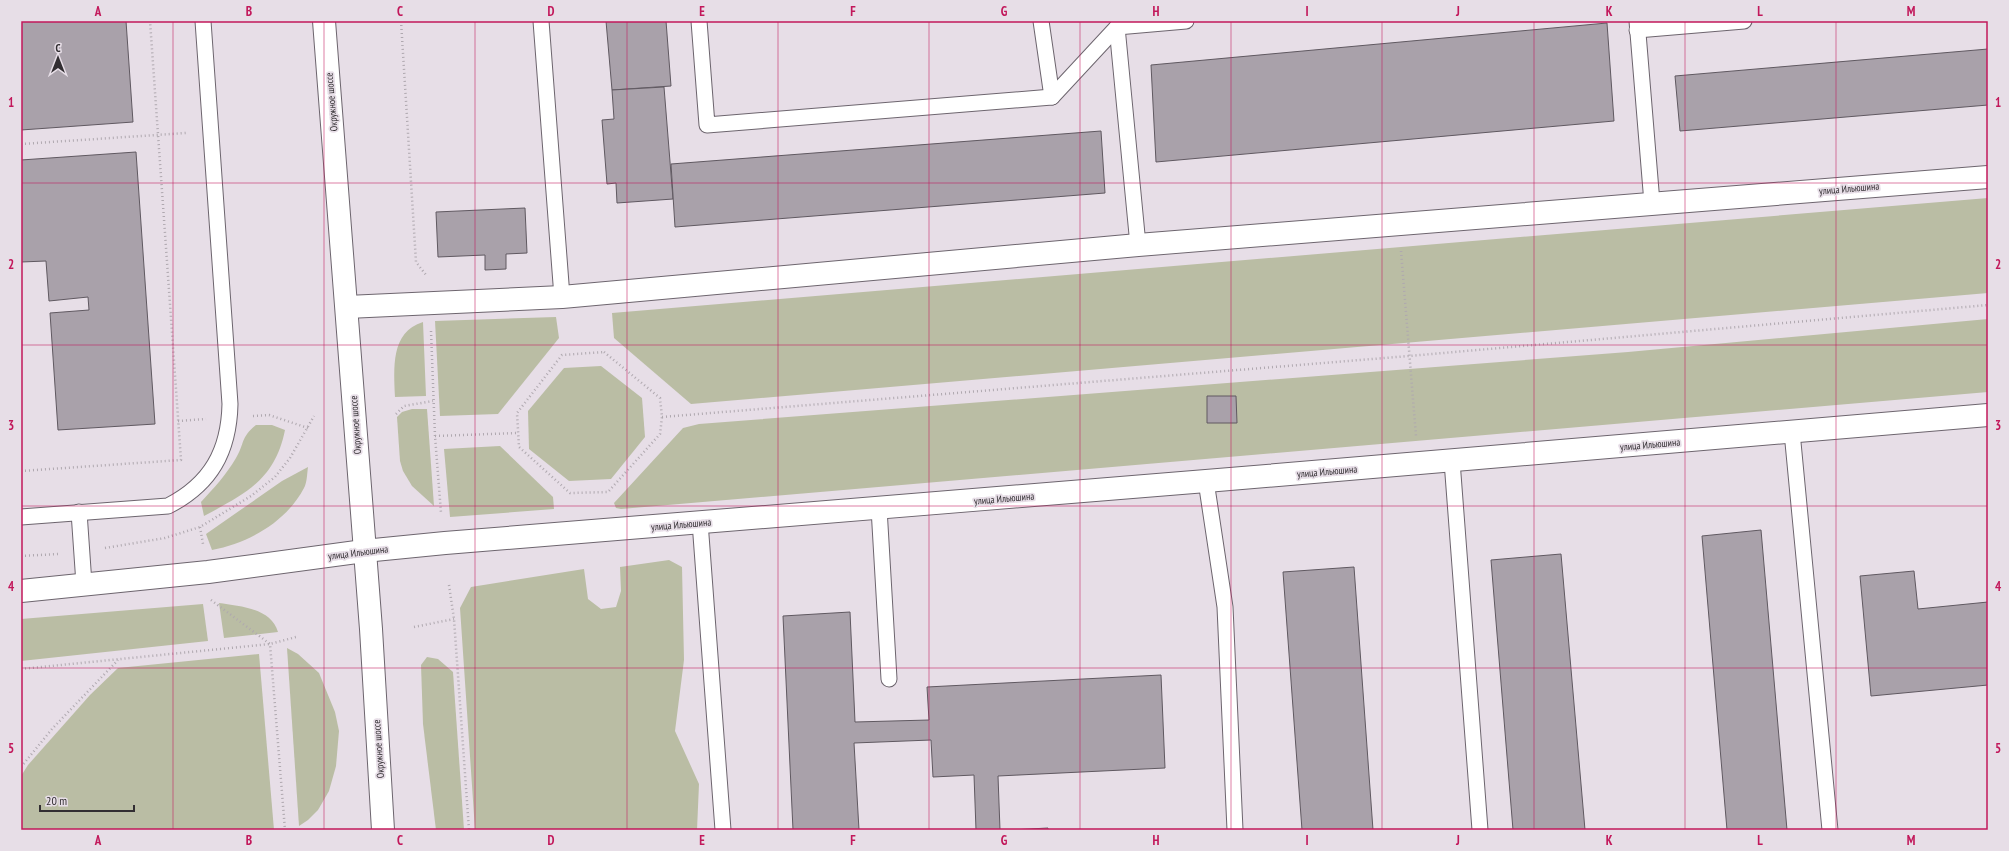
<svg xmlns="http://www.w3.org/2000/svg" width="2009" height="851" font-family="'PT Sans Narrow',sans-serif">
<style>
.green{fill:#babda4}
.building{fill:#a9a1aa;stroke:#605961}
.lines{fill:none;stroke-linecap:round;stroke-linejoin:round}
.service-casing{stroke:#6d656e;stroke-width:17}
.minor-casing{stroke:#6d656e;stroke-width:24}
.primary-casing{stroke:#6d656e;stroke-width:24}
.path{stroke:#afa8af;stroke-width:2.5;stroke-dasharray:1 3;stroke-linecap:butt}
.service{stroke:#fff;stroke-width:15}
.minor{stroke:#fff;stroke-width:22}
.primary{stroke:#fff;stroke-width:22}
.grid{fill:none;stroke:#c2185b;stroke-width:1;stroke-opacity:0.55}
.labels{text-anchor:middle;stroke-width:3.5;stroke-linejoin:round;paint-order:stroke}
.street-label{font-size:10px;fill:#322e32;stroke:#e7dee7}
.neatline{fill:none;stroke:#c2185b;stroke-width:1.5}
.grid-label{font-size:13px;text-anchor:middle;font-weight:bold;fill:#c2185b}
</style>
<rect width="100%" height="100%" fill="#e7dee7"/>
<g class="green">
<polygon points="1988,198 1988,293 691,404 614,338 612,313"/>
<polygon points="556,317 559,338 498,414 440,416 435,321"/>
<polygon points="1988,319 1988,392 621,509 616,508 614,503 683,428 699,424 1628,352"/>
<path d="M423 322 426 396 395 397C394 369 390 332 423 322Z"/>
<polygon points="601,366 642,398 645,437 611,479 569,481 529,449 528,411 564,368"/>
<polygon points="412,409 427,409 434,506 412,486 403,471 400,461 397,417 402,412"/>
<path d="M256 425H272L285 430C275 480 245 494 204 516L201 502C214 488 226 475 236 458 245 443 240 438 256 425Z"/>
<polygon points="500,446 553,497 554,509 450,517 444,449"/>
<path d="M308 467C307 474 307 483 304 488 286 522 249 543 212 550L206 534 282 481Z"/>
<polygon points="669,560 682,567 684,660 675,731 699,784 697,830 475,830 460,608 471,587 584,569 588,599 601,609 616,607 621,591 620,567"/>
<path d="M219 603C239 606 271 608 278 632L224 638Z"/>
<polygon points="203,604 208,641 21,661 21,619"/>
<polygon points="287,648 298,654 319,673 335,712 339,731 336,766 329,791 318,810 308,820 299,826"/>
<polygon points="259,654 274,830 21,830 21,776 28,765 90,695 118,668"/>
<polygon points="427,657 438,659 453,672 464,830 436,830 423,724 421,665"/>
</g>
<g class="building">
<polygon points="21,21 126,21 133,122 21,130"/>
<polygon points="606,21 666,21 671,86 612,90"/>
<polygon points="1607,23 1614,121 1156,162 1151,65"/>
<polygon points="1988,49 1988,105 1680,131 1675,76"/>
<polygon points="664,87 673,199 617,203 616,183 607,184 602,120 614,119 612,90"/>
<polygon points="1101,131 1105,193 675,227 671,164"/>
<polygon points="136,152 155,424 58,430 50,313 89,310 88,297 49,301 46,261 21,262 21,160"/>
<polygon points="525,208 527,253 506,254 506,269 485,270 485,255 438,257 436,212"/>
<polygon points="1207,396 1236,396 1237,423 1207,423"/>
<polygon points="1761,530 1787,830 1727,830 1702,536"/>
<polygon points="1561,554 1585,830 1513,830 1491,560"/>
<polygon points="1354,567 1373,830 1302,830 1283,572"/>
<polygon points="1914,571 1918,609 1988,602 1988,685 1871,696 1860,576"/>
<polygon points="850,612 855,722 929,720 927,687 1161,675 1165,768 998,776 1000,830 976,830 974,775 933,777 931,740 854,743 859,830 793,830 783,616"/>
<polygon points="1048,828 1048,830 1012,830"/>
</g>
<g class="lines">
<g class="service-casing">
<g id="service">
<polyline points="541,21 562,297"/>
<polyline points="699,21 707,125 1052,97 1117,27 1186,21"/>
<polyline points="1041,21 1052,97"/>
<polyline points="1637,21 1652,203"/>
<polyline points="1117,27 1138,245"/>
<polyline points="1637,30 1744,21"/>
<polyline points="1792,432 1830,830"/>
<polyline points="1452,461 1480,830"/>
<polyline points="1206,481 1225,607 1235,830"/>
<polyline points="879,508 889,679"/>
<polyline points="79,512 84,584"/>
<path d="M21 517 168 506C211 484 229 451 230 404L203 21"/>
<polyline points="700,522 723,830"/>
</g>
</g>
<g class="minor-casing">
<g id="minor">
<polyline points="347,307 562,297 1138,245 1988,177"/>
<polyline points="21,591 208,572 364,551 445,543 1206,481 1988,415"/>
</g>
</g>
<g class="primary-casing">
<polyline id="primary" points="324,21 371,629 383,830"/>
</g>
<g class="path">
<polyline points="401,21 416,262 426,275"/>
<polyline points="21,144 186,133"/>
<polyline points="1401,251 1416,436"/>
<polyline points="431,331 435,436 441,513"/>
<polygon points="604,352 660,398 662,417 660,434 608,492 570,493 519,447 517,413 562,355"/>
<polyline points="396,414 404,406 433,401"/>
<polyline points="253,416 269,415 308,428"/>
<polyline points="662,417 1409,356 1988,305"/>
<polyline points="178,421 206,419"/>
<polyline points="435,436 518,433"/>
<polyline points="21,471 181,460 150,21"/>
<polyline points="200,527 203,544"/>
<polyline points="105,548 165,538 200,527 251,496 275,477 290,458 314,416"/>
<polyline points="21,556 58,554"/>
<polyline points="449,585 454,619 469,830"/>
<polyline points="211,600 270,644 285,830"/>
<polyline points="414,627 454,619"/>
<polyline points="21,669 270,644 296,637"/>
<polyline points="21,767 52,729 118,660"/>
</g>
<use href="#service" class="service"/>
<use href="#minor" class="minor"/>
<use href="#primary" class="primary"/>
</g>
<path class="grid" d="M173 21V830M324 21V830M475 21V830M627 21V830M778 21V830M929 21V830M1080 21V830M1231 21V830M1382 21V830M1534 21V830M1685 21V830M1836 21V830M21 183H1988M21 345H1988M21 506H1988M21 668H1988"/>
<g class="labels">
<g class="street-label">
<text transform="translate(331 102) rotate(-95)" y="4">Окружное шоссе</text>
<text transform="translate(1849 188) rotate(-5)" y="4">улица Ильюшина</text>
<text transform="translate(355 425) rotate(-94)" y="4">Окружное шоссе</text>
<text transform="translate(1650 444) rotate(-5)" y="4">улица Ильюшина</text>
<text transform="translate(1327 471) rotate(-5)" y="4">улица Ильюшина</text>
<text transform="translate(1004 498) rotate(-5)" y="4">улица Ильюшина</text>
<text transform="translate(681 524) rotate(-5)" y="4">улица Ильюшина</text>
<text transform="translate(358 552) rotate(-7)" y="4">улица Ильюшина</text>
<text transform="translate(378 749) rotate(-94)" y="4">Окружное шоссе</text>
</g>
</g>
<rect width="2009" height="851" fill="none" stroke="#e7dee7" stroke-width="44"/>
<g transform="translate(58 58)" stroke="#e7dee7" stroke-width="3" paint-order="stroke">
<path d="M0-3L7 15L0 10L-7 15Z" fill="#322e32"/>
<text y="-6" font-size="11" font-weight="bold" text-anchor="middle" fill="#322e32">С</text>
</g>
<path d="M40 805v6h94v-6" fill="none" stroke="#322e32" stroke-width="2"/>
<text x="46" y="805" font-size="12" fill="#322e32" stroke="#e7dee7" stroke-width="3" paint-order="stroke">20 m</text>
<rect x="22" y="22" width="1965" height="807" class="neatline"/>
<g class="grid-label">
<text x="98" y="16">A</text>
<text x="249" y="16">B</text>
<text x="400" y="16">C</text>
<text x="551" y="16">D</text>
<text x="702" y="16">E</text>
<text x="853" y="16">F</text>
<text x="1004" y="16">G</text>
<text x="1156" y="16">H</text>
<text x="1307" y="16">I</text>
<text x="1458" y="16">J</text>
<text x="1609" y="16">K</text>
<text x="1760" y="16">L</text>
<text x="1911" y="16">M</text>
<text x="11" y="107">1</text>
<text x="1998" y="107">1</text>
<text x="11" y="269">2</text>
<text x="1998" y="269">2</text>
<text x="11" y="430">3</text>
<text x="1998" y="430">3</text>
<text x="11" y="591">4</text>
<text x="1998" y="591">4</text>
<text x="11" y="753">5</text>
<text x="1998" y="753">5</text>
<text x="98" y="845">A</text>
<text x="249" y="845">B</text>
<text x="400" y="845">C</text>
<text x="551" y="845">D</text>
<text x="702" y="845">E</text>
<text x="853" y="845">F</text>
<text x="1004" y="845">G</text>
<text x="1156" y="845">H</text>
<text x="1307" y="845">I</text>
<text x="1458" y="845">J</text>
<text x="1609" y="845">K</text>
<text x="1760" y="845">L</text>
<text x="1911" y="845">M</text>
</g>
</svg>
